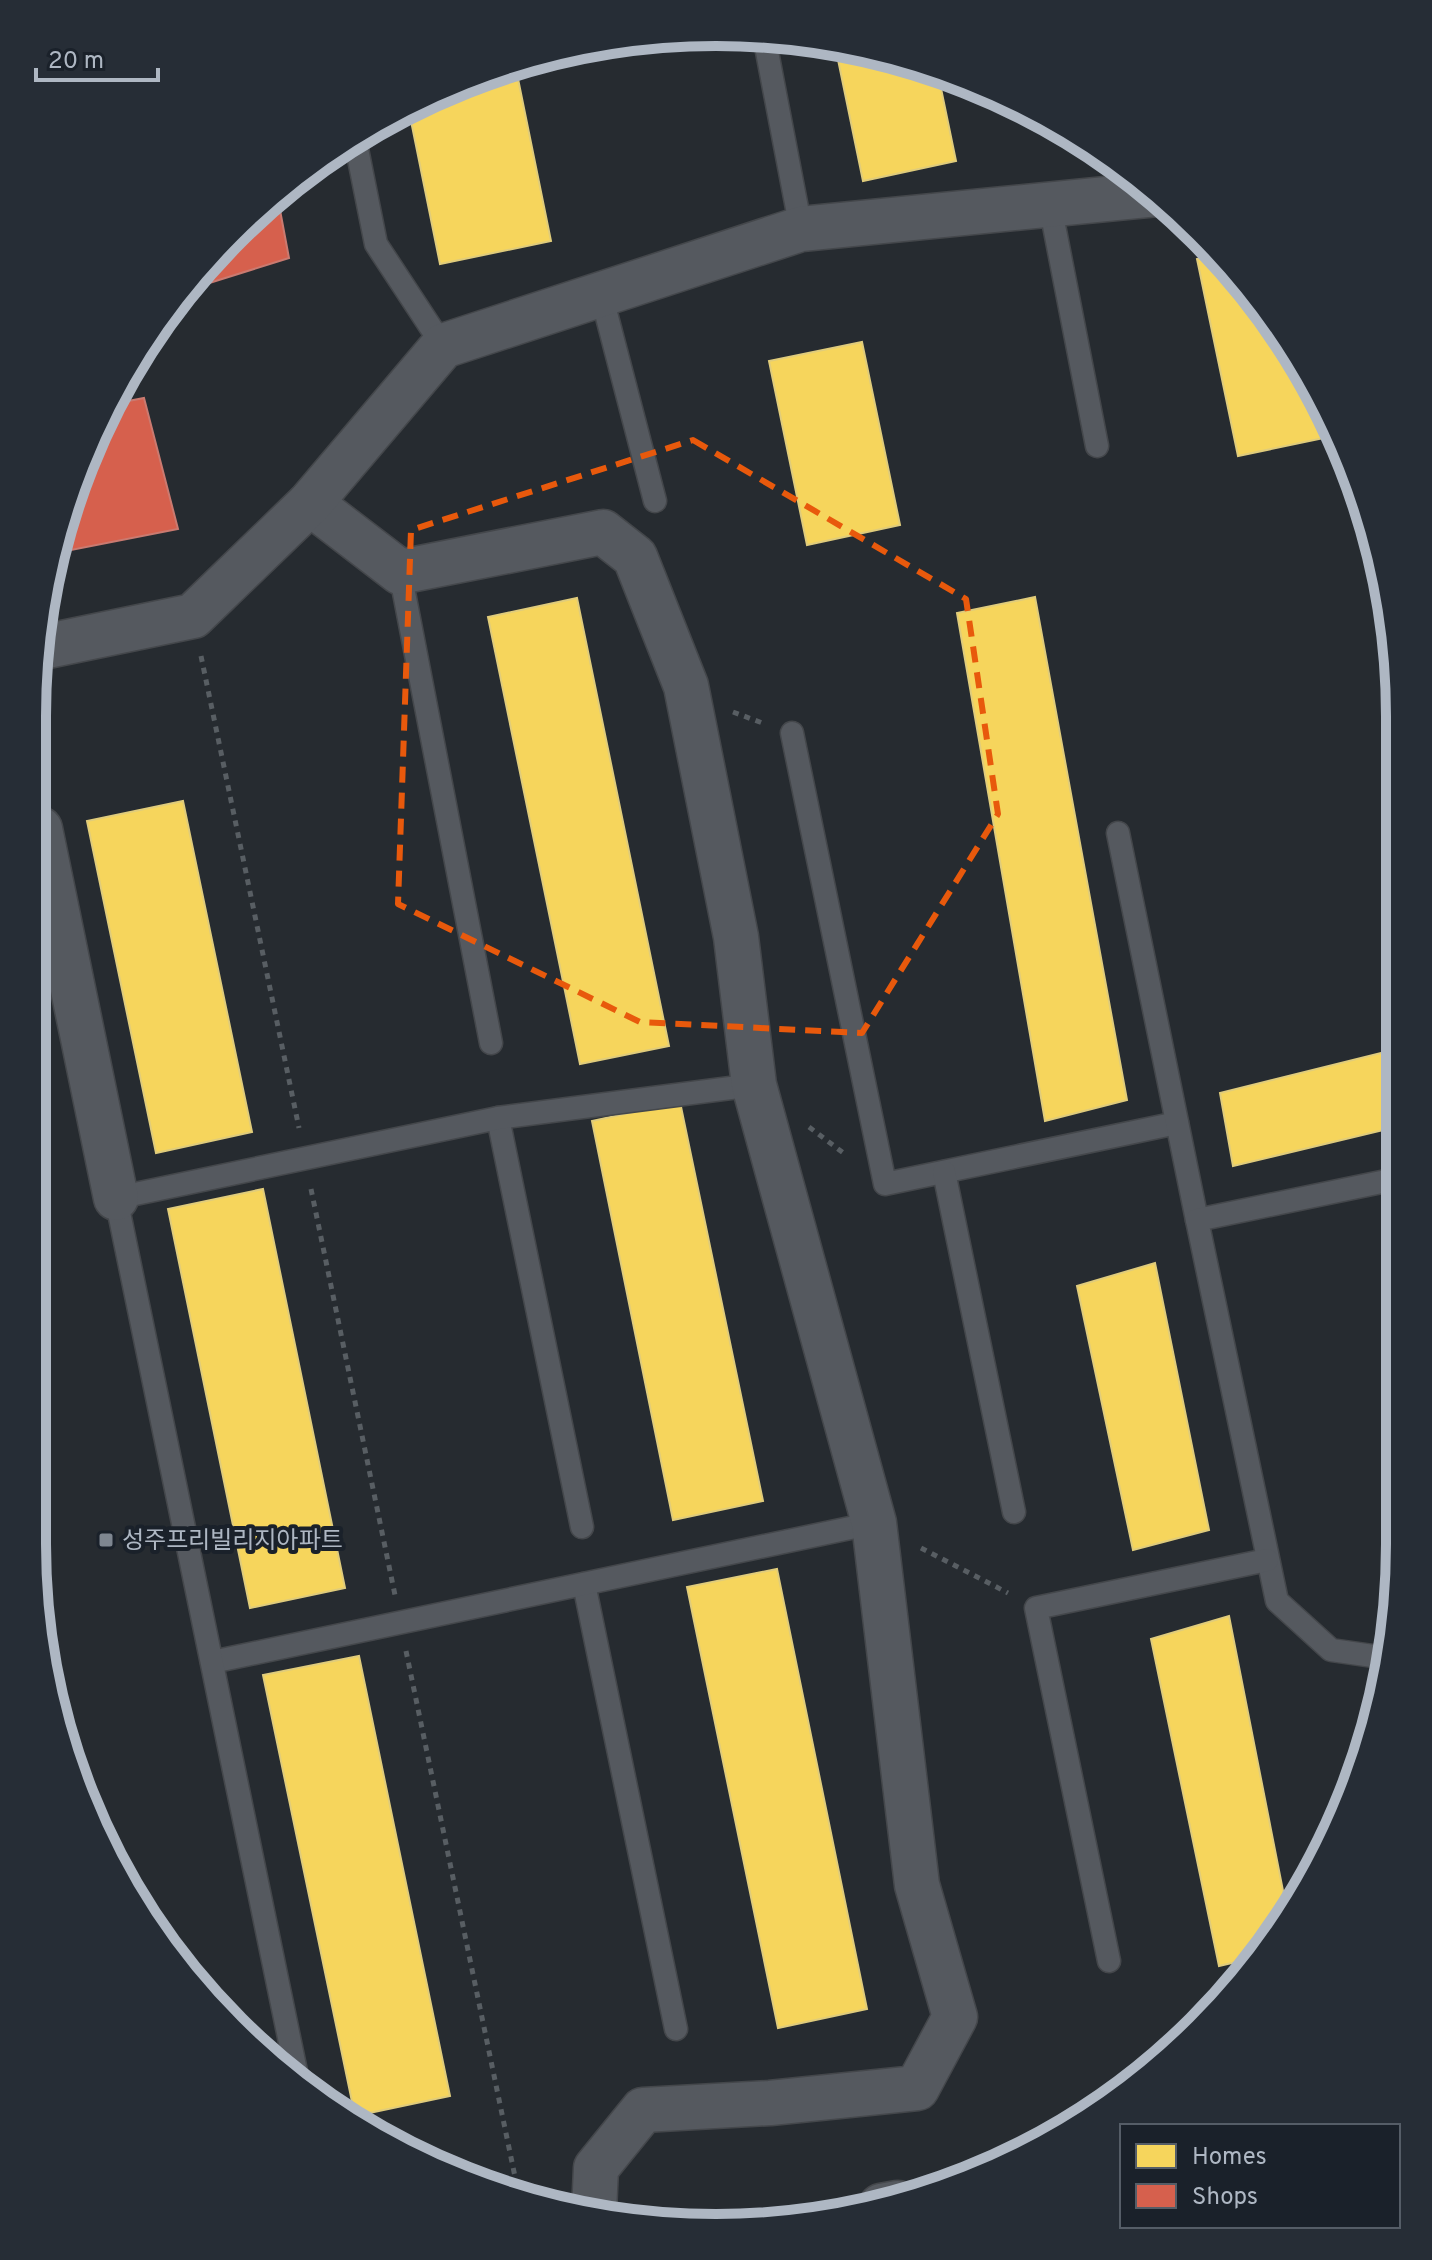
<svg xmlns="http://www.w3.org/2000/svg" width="1432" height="2260" font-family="Overpass,'Noto Sans KR',sans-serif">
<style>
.homes{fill:#f6d55c;stroke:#e0cc7b;stroke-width:2}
.shops{fill:#d6604d;stroke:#ca7a70;stroke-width:2}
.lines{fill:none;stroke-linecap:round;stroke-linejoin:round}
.service-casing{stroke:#44474b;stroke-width:25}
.minor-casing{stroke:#44474b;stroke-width:47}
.tertiary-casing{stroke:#44474b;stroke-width:47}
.path{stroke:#585e63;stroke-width:5;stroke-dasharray:6 6;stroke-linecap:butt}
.service{stroke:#55595f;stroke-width:22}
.minor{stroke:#55595f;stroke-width:44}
.tertiary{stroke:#55595f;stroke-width:44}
.marked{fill:none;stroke:#e8590c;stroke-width:6;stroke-dasharray:16 10;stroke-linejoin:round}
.poi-dot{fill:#7e8690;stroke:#1a212a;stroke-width:3}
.labels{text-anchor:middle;stroke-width:8;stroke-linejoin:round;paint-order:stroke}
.poi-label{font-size:24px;fill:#aeb7c3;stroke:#1a212a;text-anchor:start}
.rim{fill:none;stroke:#aeb7c3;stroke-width:10}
</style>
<rect width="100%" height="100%" fill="#262b30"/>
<g class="homes">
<polygon points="835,45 937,69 956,161 863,181"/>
<polygon points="515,64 551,241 440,264 408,106"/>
<polygon points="1217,255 1259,300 1330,414 1338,435 1238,456 1197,259"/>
<polygon points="862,342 900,525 807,545 769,361"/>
<polygon points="1035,597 1127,1100 1045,1121 957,613"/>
<polygon points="577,598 669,1046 580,1064 488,617"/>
<polygon points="183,801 252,1132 156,1153 87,821"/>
<polygon points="1397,1049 1396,1127 1233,1166 1220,1093"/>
<polygon points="680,1102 763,1501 673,1520 592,1121"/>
<polygon points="263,1189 345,1588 250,1608 168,1209"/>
<polygon points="1155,1263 1209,1530 1133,1550 1077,1286"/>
<polygon points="777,1569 867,2009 778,2028 687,1587"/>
<polygon points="1229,1616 1286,1906 1253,1958 1219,1966 1151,1639"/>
<polygon points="359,1656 450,2096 355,2116 263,1675"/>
</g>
<g class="shops">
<polygon points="277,194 289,258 184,291 201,265"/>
<polygon points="144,398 178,529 61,552 102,414 108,405"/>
</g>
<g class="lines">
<g class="service-casing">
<g id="service">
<polyline points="764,36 801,229"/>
<polyline points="355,139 376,244 443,346"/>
<polyline points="1050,205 1097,446"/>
<polyline points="601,294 655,501"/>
<polyline points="400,572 491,1043"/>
<polyline points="792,733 885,1184 1177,1123"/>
<polyline points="1118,833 1197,1220"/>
<polyline points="498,1118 582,1527"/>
<polyline points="944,1172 1014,1512"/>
<polyline points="584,1584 676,2029"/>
<polyline points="1387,1658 1331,1650 1277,1601 1197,1220 1396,1179"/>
<polyline points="212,1662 874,1523"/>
<polyline points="1109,1961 1036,1608 1267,1560"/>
<polyline points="299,2086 116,1198 498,1118 754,1085"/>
</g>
</g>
<g class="minor-casing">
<g id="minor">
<polyline points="310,503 400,572 603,532 635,557 686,686 736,937 754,1085 874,1523 917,1885 955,2017 917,2088 770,2103 643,2110 596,2168 594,2211"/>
<polyline points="38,648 193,616 310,503 443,346 801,229 1157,194"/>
<polyline points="40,829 116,1198"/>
</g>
</g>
<g class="tertiary-casing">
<polyline id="tertiary" points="881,2206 898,2203"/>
</g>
<g class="path">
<polyline points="201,656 299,1128"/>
<polyline points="733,712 765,724"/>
<polyline points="809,1127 846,1155"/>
<polyline points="311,1189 395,1595"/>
<polyline points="921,1548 1008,1593"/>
<polyline points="406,1651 519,2196"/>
</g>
<use href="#service" class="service"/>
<use href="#minor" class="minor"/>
<use href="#tertiary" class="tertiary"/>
</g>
<path class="marked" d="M693 440 966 599 998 814 862 1033 640 1022 398 904 411 530Z"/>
<rect class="poi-dot" x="98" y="1532" width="16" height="16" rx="4"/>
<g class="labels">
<g class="poi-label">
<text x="122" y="1548">성주프리빌리지아파트</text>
</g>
</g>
<path d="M0 0H1432V2260H0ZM716 46H716A670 670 0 0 1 1386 716V1544A670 670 0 0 1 716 2214H716A670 670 0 0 1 46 1544V716A670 670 0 0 1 716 46Z" fill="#262d36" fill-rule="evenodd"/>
<path class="rim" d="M716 46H716A670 670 0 0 1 1386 716V1544A670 670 0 0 1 716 2214H716A670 670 0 0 1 46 1544V716A670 670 0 0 1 716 46Z"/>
<rect x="1120" y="2124" width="280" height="104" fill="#1a212a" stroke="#555d67" stroke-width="2"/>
<rect x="1136" y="2144" width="40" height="24" fill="#f6d55c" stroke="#555d67" stroke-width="2"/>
<text x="1192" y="2164" font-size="24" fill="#aeb7c3">Homes</text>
<rect x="1136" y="2184" width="40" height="24" fill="#d6604d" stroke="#555d67" stroke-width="2"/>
<text x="1192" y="2204" font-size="24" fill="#aeb7c3">Shops</text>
<path d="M36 68v12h122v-12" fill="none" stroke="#aeb7c3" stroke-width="4"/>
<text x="48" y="68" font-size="24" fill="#aeb7c3" stroke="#1a212a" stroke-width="6" paint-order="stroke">20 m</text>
</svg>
